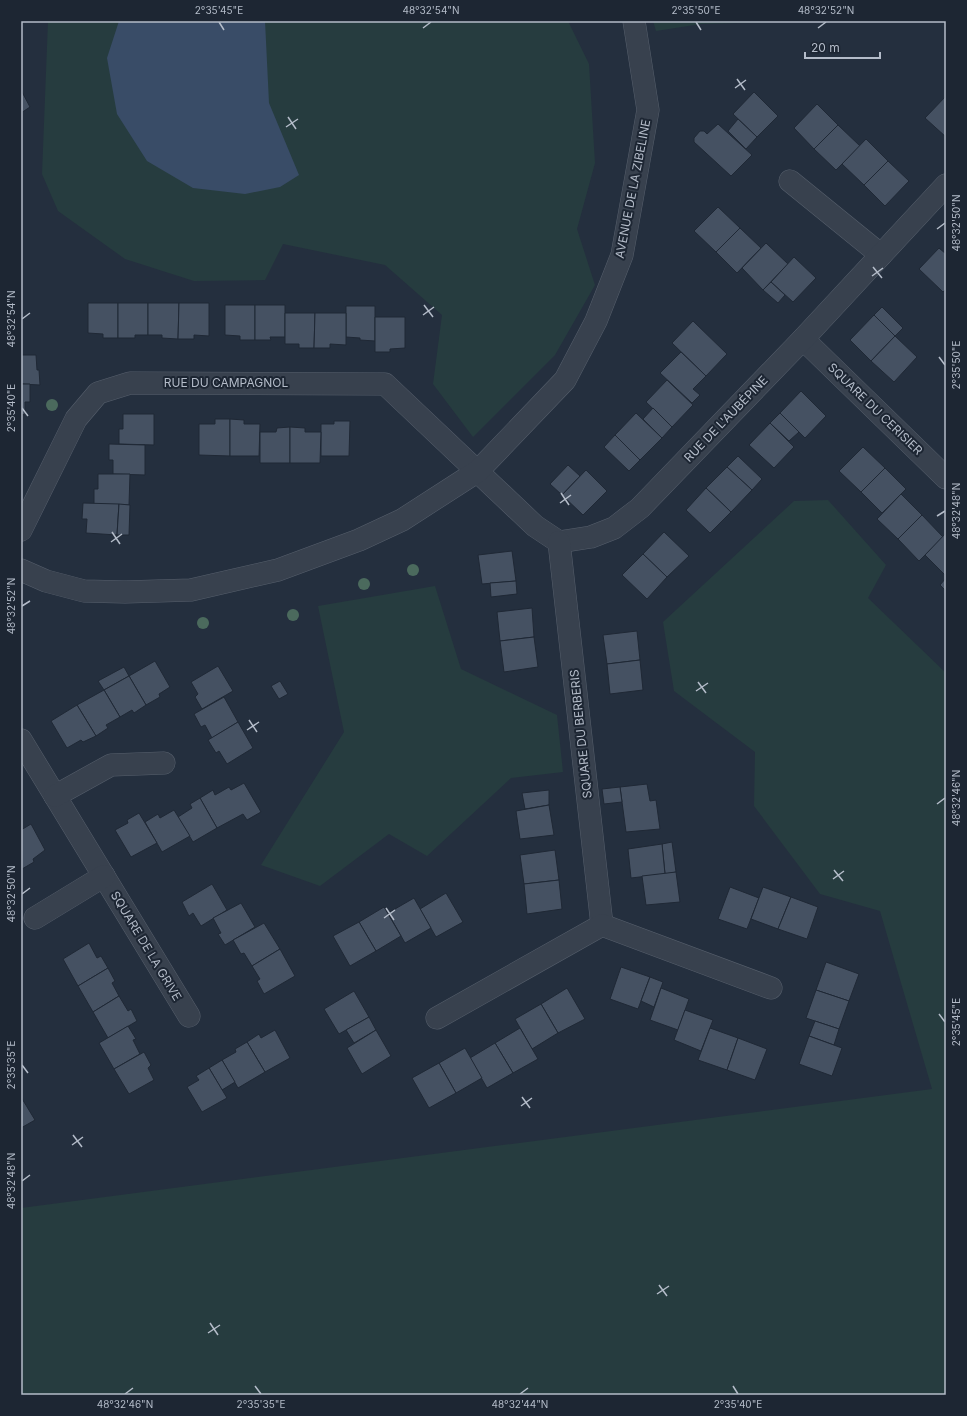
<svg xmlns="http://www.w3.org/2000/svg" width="967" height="1416" font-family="Inter,sans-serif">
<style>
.green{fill:#263c3f}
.water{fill:#394c67}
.building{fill:#455162;stroke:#1f2835}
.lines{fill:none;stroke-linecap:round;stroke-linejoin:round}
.minor-casing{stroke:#565f6c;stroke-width:23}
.minor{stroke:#38414e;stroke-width:22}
.tree{fill:#4b6a5d}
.ticks{fill:none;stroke:#b4bcc9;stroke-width:1.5}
.labels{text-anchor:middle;stroke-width:4;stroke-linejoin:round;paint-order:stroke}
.street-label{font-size:12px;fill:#b4bcc9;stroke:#1d2633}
.neatline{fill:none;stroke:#b4bcc9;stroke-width:1.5}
.ticks-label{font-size:10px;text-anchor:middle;fill:#b4bcc9}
</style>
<rect width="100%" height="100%" fill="#242f3e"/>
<g class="green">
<polygon points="48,21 568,21 589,64 595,163 577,229 595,285 555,355 473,437 433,384 442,315 385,265 283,244 265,280 194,281 125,259 58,211 42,174"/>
<polygon points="653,21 803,21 701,24 656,31"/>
<polygon points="828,500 886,565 868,598 946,673 946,1395 21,1395 21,1208 932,1089 880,911 820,894 754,806 755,752 674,691 663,622 794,501"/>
<polygon points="435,586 461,669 557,715 563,772 511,778 427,856 389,834 320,886 261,865 344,732 318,606"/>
</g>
<polygon class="water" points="119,21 265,21 269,103 299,175 280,187 245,194 193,188 147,161 117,114 107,58"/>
<g class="building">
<polygon points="21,90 30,107 21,113"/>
<polygon points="754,92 778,116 757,137 733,114"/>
<polygon points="946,96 946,137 925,118"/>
<polygon points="817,104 838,125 814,149 794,128"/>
<polygon points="738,119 757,137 746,149 728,131"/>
<polygon points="718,124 752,155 731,176 694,142 694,138 700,131 704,131 707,134"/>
<polygon points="838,125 860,146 836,170 814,149"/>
<polygon points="866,139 888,161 864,185 842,164"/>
<polygon points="888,161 909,181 885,206 864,185"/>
<polygon points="718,207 740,228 716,252 694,231"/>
<polygon points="740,228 761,248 737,273 716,252"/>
<polygon points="766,243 788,264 763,290 742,268"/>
<polygon points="939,248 946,254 946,289 943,292 919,269"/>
<polygon points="794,257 816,278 793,302 771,282"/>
<polygon points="771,282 785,295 778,303 763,290"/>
<polygon points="88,303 118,303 118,338 103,338 103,334 88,333"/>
<polygon points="118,303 148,303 148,335 135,335 135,338 118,338"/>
<polygon points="148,303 179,303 178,339 162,338 162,335 148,335"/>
<polygon points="179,303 209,303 209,336 194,335 194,339 178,339"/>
<polygon points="225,305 255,305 255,340 240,340 240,336 225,335"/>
<polygon points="255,305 285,305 285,337 270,337 271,340 255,340"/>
<polygon points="346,306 375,306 375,341 360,340 360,338 346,337"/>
<polygon points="882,307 903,328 895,336 874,315"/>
<polygon points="285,313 315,313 314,348 299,348 299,344 285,344"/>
<polygon points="315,313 346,313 346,345 330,344 330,348 314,348"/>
<polygon points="874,315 895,336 871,361 850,340"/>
<polygon points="375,317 405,317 405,348 390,349 390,352 375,352"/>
<polygon points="693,321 727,354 706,376 672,343"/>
<polygon points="895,336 917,357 894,382 871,361"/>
<polygon points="681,352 706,376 693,389 700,395 692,403 660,373"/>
<polygon points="21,355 36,355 37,370 39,370 40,385 21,384"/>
<polygon points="667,380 693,405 672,427 646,402"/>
<polygon points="21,384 30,384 30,402 25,402 25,415 21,414"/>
<polygon points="801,391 826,416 805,438 780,413"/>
<polygon points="653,408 672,427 662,438 643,419"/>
<polygon points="636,413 662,438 640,460 615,435"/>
<polygon points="780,413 799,432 789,441 770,423"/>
<polygon points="123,414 154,414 154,445 119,444 119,429 123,429"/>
<polygon points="215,419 230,419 230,456 199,455 199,424 215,424"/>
<polygon points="230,419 244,420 244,424 260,424 259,456 230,456"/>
<polygon points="334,421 350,421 349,456 321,456 321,424 334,424"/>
<polygon points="770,423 794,447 774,468 749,445"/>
<polygon points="290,427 290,463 260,463 260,432 276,432 277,428"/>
<polygon points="290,427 305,428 305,432 321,432 320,463 290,463"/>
<polygon points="615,435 640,460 629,471 604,447"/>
<polygon points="109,444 145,445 145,475 113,474 113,460 109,460"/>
<polygon points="863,447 885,468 861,492 839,471"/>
<polygon points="738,456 762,479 752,490 727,467"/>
<polygon points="568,465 580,476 562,495 550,484"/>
<polygon points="727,467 752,490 731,512 706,488"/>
<polygon points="885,468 906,489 882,513 861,492"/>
<polygon points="586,470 607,491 583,515 562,495"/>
<polygon points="98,474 130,474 129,505 94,504 94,489 98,489"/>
<polygon points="706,488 731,512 710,533 686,510"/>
<polygon points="901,494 922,515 898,539 877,519"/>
<polygon points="83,503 119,504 117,535 86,533 87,519 82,519"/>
<polygon points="119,504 130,505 129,535 117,535"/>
<polygon points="922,515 943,537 919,561 898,539"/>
<polygon points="664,532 689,556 667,577 643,554"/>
<polygon points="946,533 946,576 925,555"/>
<polygon points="512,551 516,581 482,584 478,555"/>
<polygon points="643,554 667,577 647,599 622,575"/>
<polygon points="946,578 946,591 940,585"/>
<polygon points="516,581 517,594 491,597 490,583"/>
<polygon points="532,608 534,637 500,641 497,612"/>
<polygon points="637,631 640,660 607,664 603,635"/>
<polygon points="534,637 538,667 504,672 500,641"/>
<polygon points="640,660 643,690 610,694 607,664"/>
<polygon points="155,661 170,687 159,694 160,697 146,705 129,676"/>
<polygon points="218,666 233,691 202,709 195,697 198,694 191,682"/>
<polygon points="124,667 129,676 104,690 98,681"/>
<polygon points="129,676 146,705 134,713 132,710 120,717 104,690"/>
<polygon points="280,681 288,694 279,699 271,686"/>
<polygon points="104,690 120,717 106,725 108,728 96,736 77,705"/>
<polygon points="224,697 238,722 212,738 205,725 201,727 194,714"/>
<polygon points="77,705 96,736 83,742 81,740 67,748 51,721"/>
<polygon points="238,722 253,748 227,764 219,751 216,753 208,740"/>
<polygon points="244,783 261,812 247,820 243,814 217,828 200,798 213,790 215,795 229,787 231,790"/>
<polygon points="647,784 650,801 656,800 660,829 626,832 620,787"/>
<polygon points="620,787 622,802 604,804 602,789"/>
<polygon points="549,790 549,805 525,809 522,793"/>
<polygon points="200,798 217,828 193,842 178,817 192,808 190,804"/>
<polygon points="549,805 554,835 520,839 516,811"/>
<polygon points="174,810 190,836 162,852 145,822 158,814 160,818"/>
<polygon points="139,813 157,843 131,857 115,830 128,823 127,820"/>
<polygon points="31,824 45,850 33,859 34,862 22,869 21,830"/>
<polygon points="672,842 676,872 665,874 662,844"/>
<polygon points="662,844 665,874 631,878 628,849"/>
<polygon points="555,850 559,880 524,884 520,855"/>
<polygon points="676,872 680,902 646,905 642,876"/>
<polygon points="559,880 562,909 527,914 524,884"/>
<polygon points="212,884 227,910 201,926 193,913 189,916 182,902"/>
<polygon points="730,887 759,898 747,929 718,919"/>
<polygon points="763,887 791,897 778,929 751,919"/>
<polygon points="446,893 463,922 436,937 420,909"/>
<polygon points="791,897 818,907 807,939 778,929"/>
<polygon points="414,898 431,928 405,943 388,913"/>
<polygon points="241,903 255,927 225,945 218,934 221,933 213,918"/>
<polygon points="384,907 401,936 376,951 359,922"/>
<polygon points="359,922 376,951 350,966 333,936"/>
<polygon points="264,923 280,949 252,966 244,953 241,954 233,940"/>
<polygon points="89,943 97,958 101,956 108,968 78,986 63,959"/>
<polygon points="280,949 295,976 264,994 257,981 260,979 252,966"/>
<polygon points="826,962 859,974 849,1001 816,990"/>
<polygon points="621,967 650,977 638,1009 610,999"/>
<polygon points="108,968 115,981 112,983 119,996 93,1012 78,986"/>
<polygon points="650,977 663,982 654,1007 641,1001"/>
<polygon points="567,988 585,1019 558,1033 541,1004"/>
<polygon points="661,988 689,999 678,1030 650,1020"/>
<polygon points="816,990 849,1001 839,1029 806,1018"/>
<polygon points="354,991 369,1017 339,1034 324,1009"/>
<polygon points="119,996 128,1011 131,1009 137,1021 108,1038 93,1012"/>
<polygon points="541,1004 558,1033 532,1049 515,1019"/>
<polygon points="685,1010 713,1020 701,1051 674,1040"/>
<polygon points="369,1017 376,1030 354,1043 346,1030"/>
<polygon points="815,1021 839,1029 834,1045 809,1036"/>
<polygon points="128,1026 136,1039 133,1040 140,1054 114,1069 99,1043"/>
<polygon points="520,1028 538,1059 513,1073 495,1043"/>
<polygon points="710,1028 738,1038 727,1070 698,1060"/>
<polygon points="275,1030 290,1058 265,1072 247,1042 259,1034 261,1038"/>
<polygon points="376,1030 391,1056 362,1074 347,1048"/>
<polygon points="809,1036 842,1048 832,1076 799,1064"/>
<polygon points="738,1038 767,1049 755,1080 727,1070"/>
<polygon points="247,1042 265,1072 238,1088 222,1060 236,1052 235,1049"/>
<polygon points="495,1043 513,1073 487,1088 470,1058"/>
<polygon points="465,1048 482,1078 456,1093 439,1063"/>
<polygon points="144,1052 151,1065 148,1068 154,1080 129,1094 114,1069"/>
<polygon points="222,1060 235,1082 222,1090 209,1068"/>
<polygon points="439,1063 456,1093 429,1108 412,1078"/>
<polygon points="209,1068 227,1098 202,1112 187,1087 199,1080 196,1076"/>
<polygon points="21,1097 35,1120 21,1128"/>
</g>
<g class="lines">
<g class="minor-casing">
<g id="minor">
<polyline points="790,181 881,255"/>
<polyline points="803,339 946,478"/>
<polyline points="21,530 76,419 98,393 130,383 385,384 535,526 559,542 591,537 614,528 640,508 803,339 946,185"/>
<polyline points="559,542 602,925"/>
<polyline points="21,570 46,581 84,591 125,592 191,590 278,570 359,540 402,520 478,471 565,380 596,321 622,255 648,110 634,21"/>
<polyline points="21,740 189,1016"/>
<polyline points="55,796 111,765 164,763"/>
<polyline points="35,918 104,876"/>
<polyline points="437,1018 602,925 771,988"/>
</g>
</g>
<use href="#minor" class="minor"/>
</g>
<g class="tree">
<circle cx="52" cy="405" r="6"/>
<circle cx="413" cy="570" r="6"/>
<circle cx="364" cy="584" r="6"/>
<circle cx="293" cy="615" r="6"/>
<circle cx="203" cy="623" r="6"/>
</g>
<path class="ticks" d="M219 22 224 30M696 22 701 30M423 28 431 22M818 28 826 22M737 79 745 90M735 88 746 80M288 117 296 129M286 127 298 119M937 229 945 223M873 267 882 278M872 276 883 268M424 305 433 317M423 315 434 307M22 319 30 313M939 357 945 365M22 408 28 416M561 493 569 505M560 503 571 495M937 516 945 511M112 532 120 544M111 542 122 534M22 606 30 601M698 682 706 693M696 691 708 683M249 720 257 732M247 730 259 722M937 804 945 798M834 870 843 881M833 879 844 871M22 894 30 888M386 908 394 920M384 918 395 910M939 1014 945 1022M22 1065 28 1073M522 1097 530 1108M521 1106 532 1098M73 1135 82 1147M72 1145 83 1137M22 1181 30 1175M659 1285 667 1296M657 1294 669 1286M210 1323 218 1335M208 1333 220 1325M255 1386 261 1394M733 1386 738 1394M125 1394 133 1388M520 1394 528 1388"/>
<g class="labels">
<g class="street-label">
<text transform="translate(633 189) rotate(-79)" y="4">AVENUE DE LA ZIBELINE</text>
<text x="226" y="387">RUE DU CAMPAGNOL</text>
<text transform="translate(875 409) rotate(44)" y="4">SQUARE DU CERISIER</text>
<text transform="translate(726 419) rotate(-46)" y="4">RUE DE L'AUBÉPINE</text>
<text transform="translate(581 734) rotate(-96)" y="4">SQUARE DU BERBERIS</text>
<text transform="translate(146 946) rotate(59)" y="4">SQUARE DE LA GRIVE</text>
</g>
</g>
<rect width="967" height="1416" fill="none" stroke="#1d2633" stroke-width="44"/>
<path d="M805 52v6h75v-6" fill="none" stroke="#b4bcc9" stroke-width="2"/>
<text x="811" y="52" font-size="12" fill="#b4bcc9" stroke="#1d2633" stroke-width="3" paint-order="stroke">20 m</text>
<rect x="22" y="22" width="923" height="1372" class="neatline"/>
<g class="ticks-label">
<text x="219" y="14">2°35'45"E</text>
<text x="431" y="14">48°32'54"N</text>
<text x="696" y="14">2°35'50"E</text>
<text x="826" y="14">48°32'52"N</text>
<text transform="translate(956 223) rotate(-90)" y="4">48°32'50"N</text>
<text transform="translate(11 319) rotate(-90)" y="4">48°32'54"N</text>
<text transform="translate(956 365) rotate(-90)" y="4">2°35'50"E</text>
<text transform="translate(11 408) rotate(-90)" y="4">2°35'40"E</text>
<text transform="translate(956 511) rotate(-90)" y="4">48°32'48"N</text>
<text transform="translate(11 606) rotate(-90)" y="4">48°32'52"N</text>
<text transform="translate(956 798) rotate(-90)" y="4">48°32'46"N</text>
<text transform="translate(11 894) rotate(-90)" y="4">48°32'50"N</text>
<text transform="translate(956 1022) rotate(-90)" y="4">2°35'45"E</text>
<text transform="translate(11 1065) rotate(-90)" y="4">2°35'35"E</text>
<text transform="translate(11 1181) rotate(-90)" y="4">48°32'48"N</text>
<text x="125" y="1408">48°32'46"N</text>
<text x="261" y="1408">2°35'35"E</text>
<text x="520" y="1408">48°32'44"N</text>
<text x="738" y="1408">2°35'40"E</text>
</g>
</svg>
